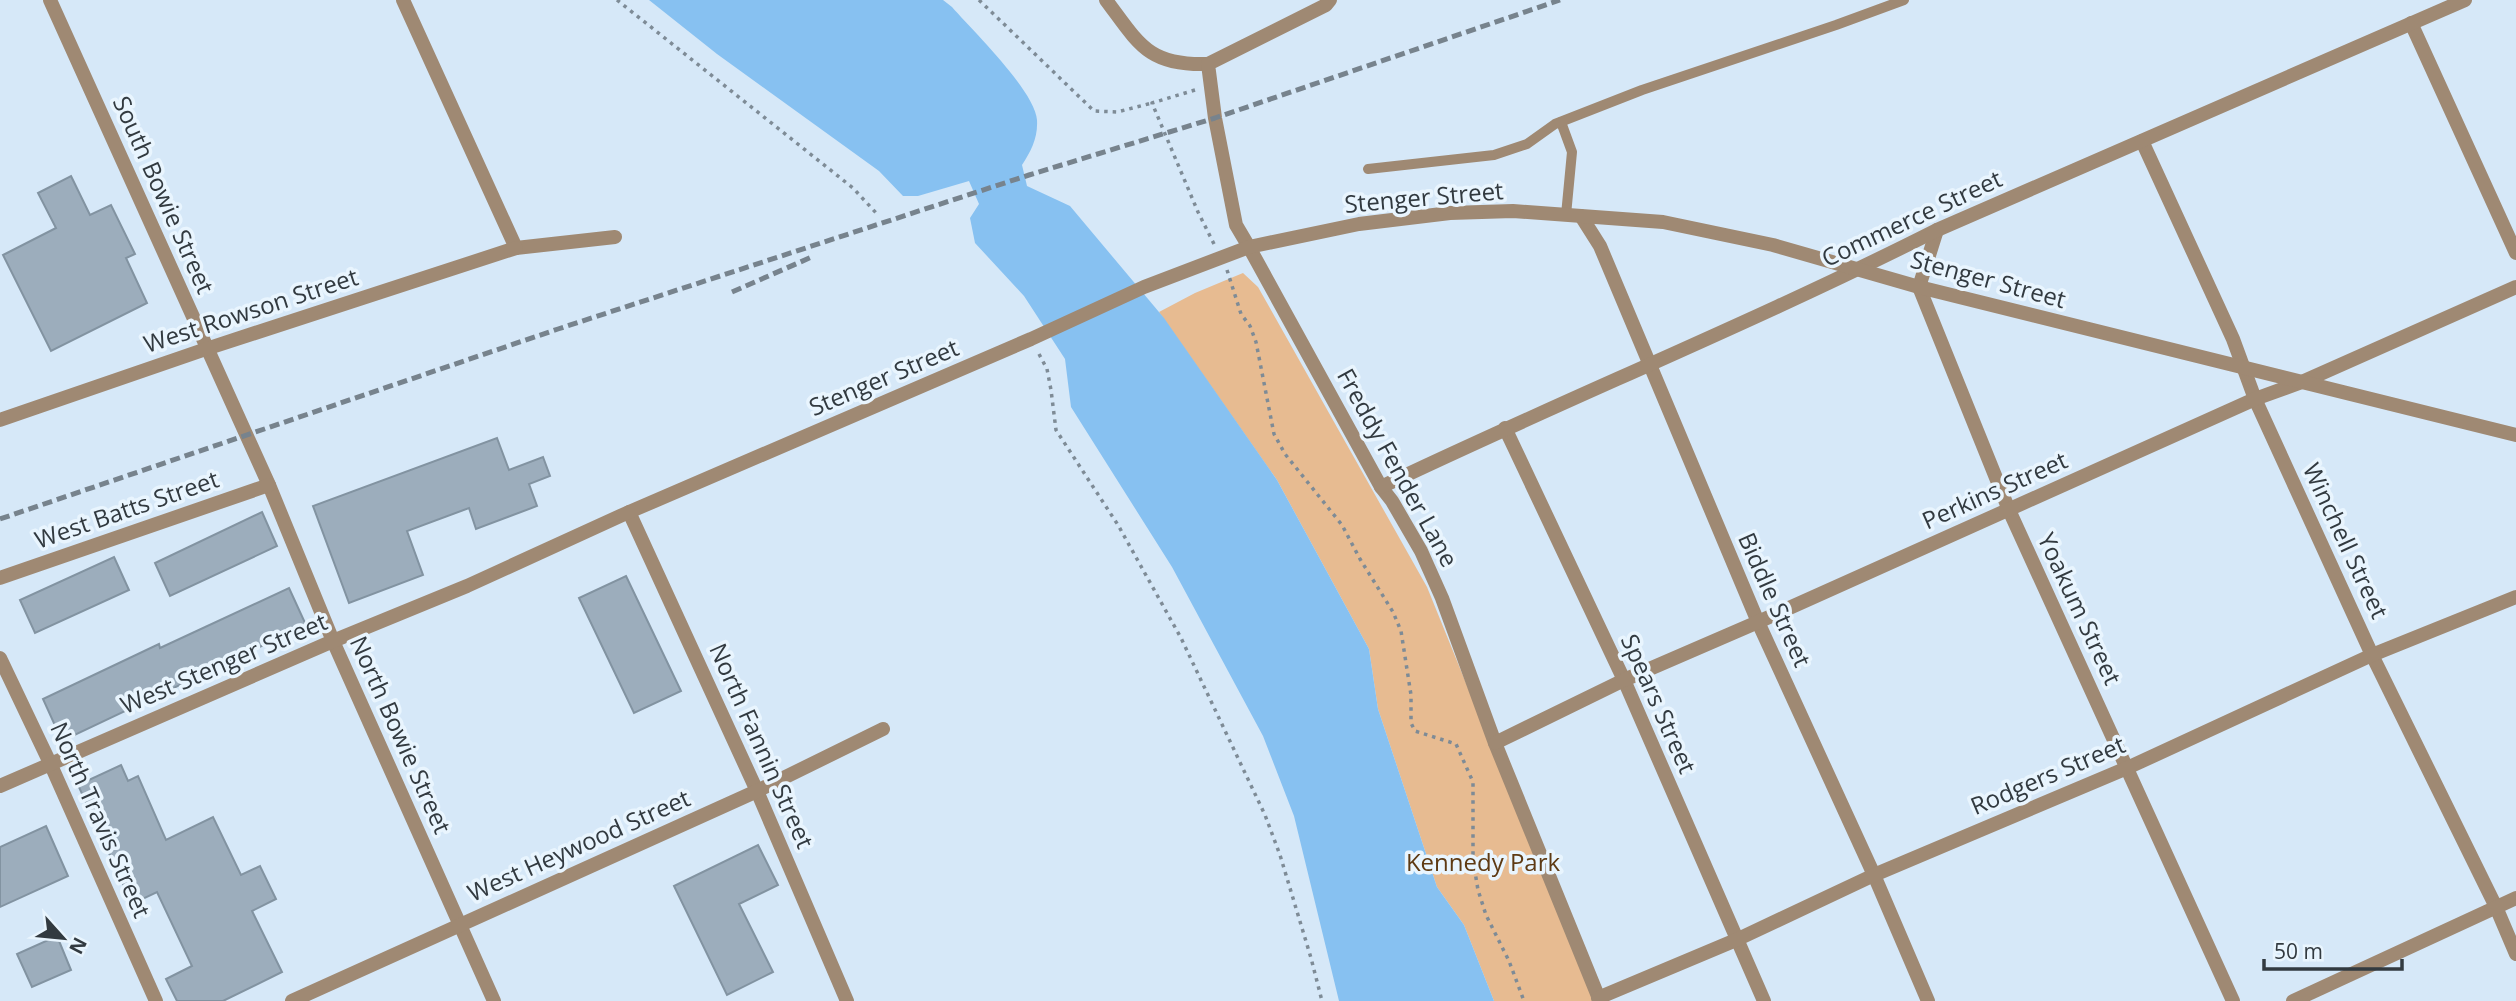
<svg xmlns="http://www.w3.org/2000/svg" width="2516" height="1001" font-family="'Open Sans',sans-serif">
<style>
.green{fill:#e7bb91}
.water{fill:#87c1f1}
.building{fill:#9cadbc;stroke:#8293a1;stroke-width:2}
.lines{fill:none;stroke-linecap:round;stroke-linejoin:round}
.path{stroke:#7e8b96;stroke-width:3.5;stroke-dasharray:3.5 5;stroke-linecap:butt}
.service{stroke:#9f8973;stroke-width:10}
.minor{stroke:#9f8973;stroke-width:14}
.tertiary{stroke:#9f8973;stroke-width:14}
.rail{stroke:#77838d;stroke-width:5;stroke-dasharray:10 5;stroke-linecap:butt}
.labels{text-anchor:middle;stroke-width:7;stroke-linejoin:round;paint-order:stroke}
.street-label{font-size:24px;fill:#323a40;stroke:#e9f5fe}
.park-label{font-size:24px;fill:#5e3a13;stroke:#e9f5fe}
</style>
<rect width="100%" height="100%" fill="#d6e8f8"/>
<polygon class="green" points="1243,273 1258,287 1427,587 1595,1001 1494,1001 1464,925 1437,887 1378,709 1369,649 1277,480 1159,312 1195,293"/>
<path class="water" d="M649 0H943L952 7C973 31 1035 91 1037 120 1038 138 1031 151 1022 165L1027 186 1070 206 1164 318 1277 480 1369 649 1378 709 1437 887 1464 925 1494 1001H1339L1294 816 1263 736 1172 567 1071 407 1065 359 1024 296 975 243 970 218 979 204 969 181 918 196H903L879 171 717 54Z"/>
<g class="building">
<polygon points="71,176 90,215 111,205 135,254 126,258 147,303 51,351 3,255 56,228 38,193"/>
<polygon points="497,438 509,470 543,457 550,476 529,484 537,506 476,529 469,508 407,531 423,575 349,603 313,506"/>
<polygon points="262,512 277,546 170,596 155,563"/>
<polygon points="114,557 129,590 35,633 20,600"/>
<polygon points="626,576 681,691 634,713 579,598"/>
<polygon points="289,588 306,625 62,741 43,699 159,644 160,648"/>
<polygon points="121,765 128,781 138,776 166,840 213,817 241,875 260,866 276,899 252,911 282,972 223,1001 177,1001 166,979 192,966 157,892 132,904 78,785"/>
<polygon points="46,826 68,876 0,907 0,847"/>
<polygon points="758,845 778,885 739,904 773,972 727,995 674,886"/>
<polygon points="57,936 71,970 32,987 17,954"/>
</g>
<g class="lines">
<g class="path">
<polyline points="617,0 853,188 878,215"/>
<polyline points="979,0 1094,111 1117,112 1152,103"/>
<polyline points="1195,90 1152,103 1198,212 1214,244"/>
<polyline points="1227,270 1241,314 1250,326 1256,342 1274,434 1285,454 1342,525 1360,559 1393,612 1401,631 1411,695 1411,723 1415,731 1456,744 1473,782 1473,860 1478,890 1486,915 1509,961 1524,1001"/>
<polyline points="1039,354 1047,369 1051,390 1056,430 1118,525 1181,638 1265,815 1280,855 1311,958 1322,1001"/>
</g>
<g class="service">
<polyline points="1561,122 1572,152 1566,215"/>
<polyline points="1368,169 1494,155 1527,144 1555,124 1642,90 1836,25 1904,0"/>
</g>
<g class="minor">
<polyline points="50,0 269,485 333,641 494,1001"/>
<polyline points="403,0 516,248 615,237"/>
<path d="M1106 0C1139 44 1148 66 1208 64"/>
<polyline points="2411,23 2516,253"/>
<polyline points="2142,141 2233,339 2255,399 2372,655 2496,907 2516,954"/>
<polyline points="1581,216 1600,246 1758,622 1874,875 1928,1001"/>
<polyline points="1937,230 1919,287 2009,510 2233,1001"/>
<polyline points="1249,247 1381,487 1392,501 1421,551 1442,598 1495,743 1600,1001"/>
<polyline points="0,420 206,349 516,248"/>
<polyline points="1505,428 1624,680 1764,1001"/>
<path d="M1381 487C1565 399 1755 322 1937 230L2465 0"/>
<polyline points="629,512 757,791 847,1001"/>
<polyline points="0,578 269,485"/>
<polyline points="0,658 50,763 156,1001"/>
<polyline points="1495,743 1624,680 1758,622 2255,399 2302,382 2516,287"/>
<polyline points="1598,998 1736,940 1874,875 2127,768 2372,655 2516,597"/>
<polyline points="292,1001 757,791 883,729"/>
<polyline points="2293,1001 2516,898"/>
</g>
<g class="tertiary">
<polyline points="1249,247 1236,225 1215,118 1208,64 1326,5 1330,0"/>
<polyline points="0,786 333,641 467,586 629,512 1031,339 1144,287 1249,247 1359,224 1450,213 1513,211 1663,222 1773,245 1919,287 2516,435"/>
</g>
<g class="rail">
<polyline points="732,292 814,256"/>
<polyline points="0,519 558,329 1029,175 1215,118 1560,0"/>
</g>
</g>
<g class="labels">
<g class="street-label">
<text transform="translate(163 195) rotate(66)" y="8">South Bowie Street</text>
<text transform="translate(1424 198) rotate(-5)" y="8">Stenger Street</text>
<text transform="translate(1912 219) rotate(-25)" y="8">Commerce Street</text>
<text transform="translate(1988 280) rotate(15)" y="8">Stenger Street</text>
<text transform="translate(251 311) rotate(-18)" y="8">West Rowson Street</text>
<text transform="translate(884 378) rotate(-23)" y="8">Stenger Street</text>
<text transform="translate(1397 468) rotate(61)" y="8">Freddy Fender Lane</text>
<text transform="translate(1995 491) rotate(-24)" y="8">Perkins Street</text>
<text transform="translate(127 510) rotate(-19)" y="8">West Batts Street</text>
<text transform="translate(2345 541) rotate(65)" y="8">Winchell Street</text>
<text transform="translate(1774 600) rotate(66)" y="8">Biddle Street</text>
<text transform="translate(2079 609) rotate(65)" y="8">Yoakum Street</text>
<text transform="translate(224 664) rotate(-23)" y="8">West Stenger Street</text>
<text transform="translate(1658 704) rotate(66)" y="8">Spears Street</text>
<text transform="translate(400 735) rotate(66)" y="8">North Bowie Street</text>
<text transform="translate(761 746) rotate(66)" y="8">North Fannin Street</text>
<text transform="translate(2048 776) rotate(-23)" y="8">Rodgers Street</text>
<text transform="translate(100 820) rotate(66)" y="8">North Travis Street</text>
<text transform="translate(579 846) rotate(-24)" y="8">West Heywood Street</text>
</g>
<g class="park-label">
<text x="1483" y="871">Kennedy Park</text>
</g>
</g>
<g transform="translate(63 938) rotate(117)" stroke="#e9f5fe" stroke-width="5" paint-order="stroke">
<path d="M0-5L12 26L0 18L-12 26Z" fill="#323a40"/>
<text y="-10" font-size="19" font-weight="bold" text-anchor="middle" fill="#323a40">N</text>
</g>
<path d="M2264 959v10h138v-10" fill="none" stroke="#323a40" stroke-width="3.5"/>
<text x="2274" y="959" font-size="21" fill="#323a40" stroke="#e9f5fe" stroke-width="5" paint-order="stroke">50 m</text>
</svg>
